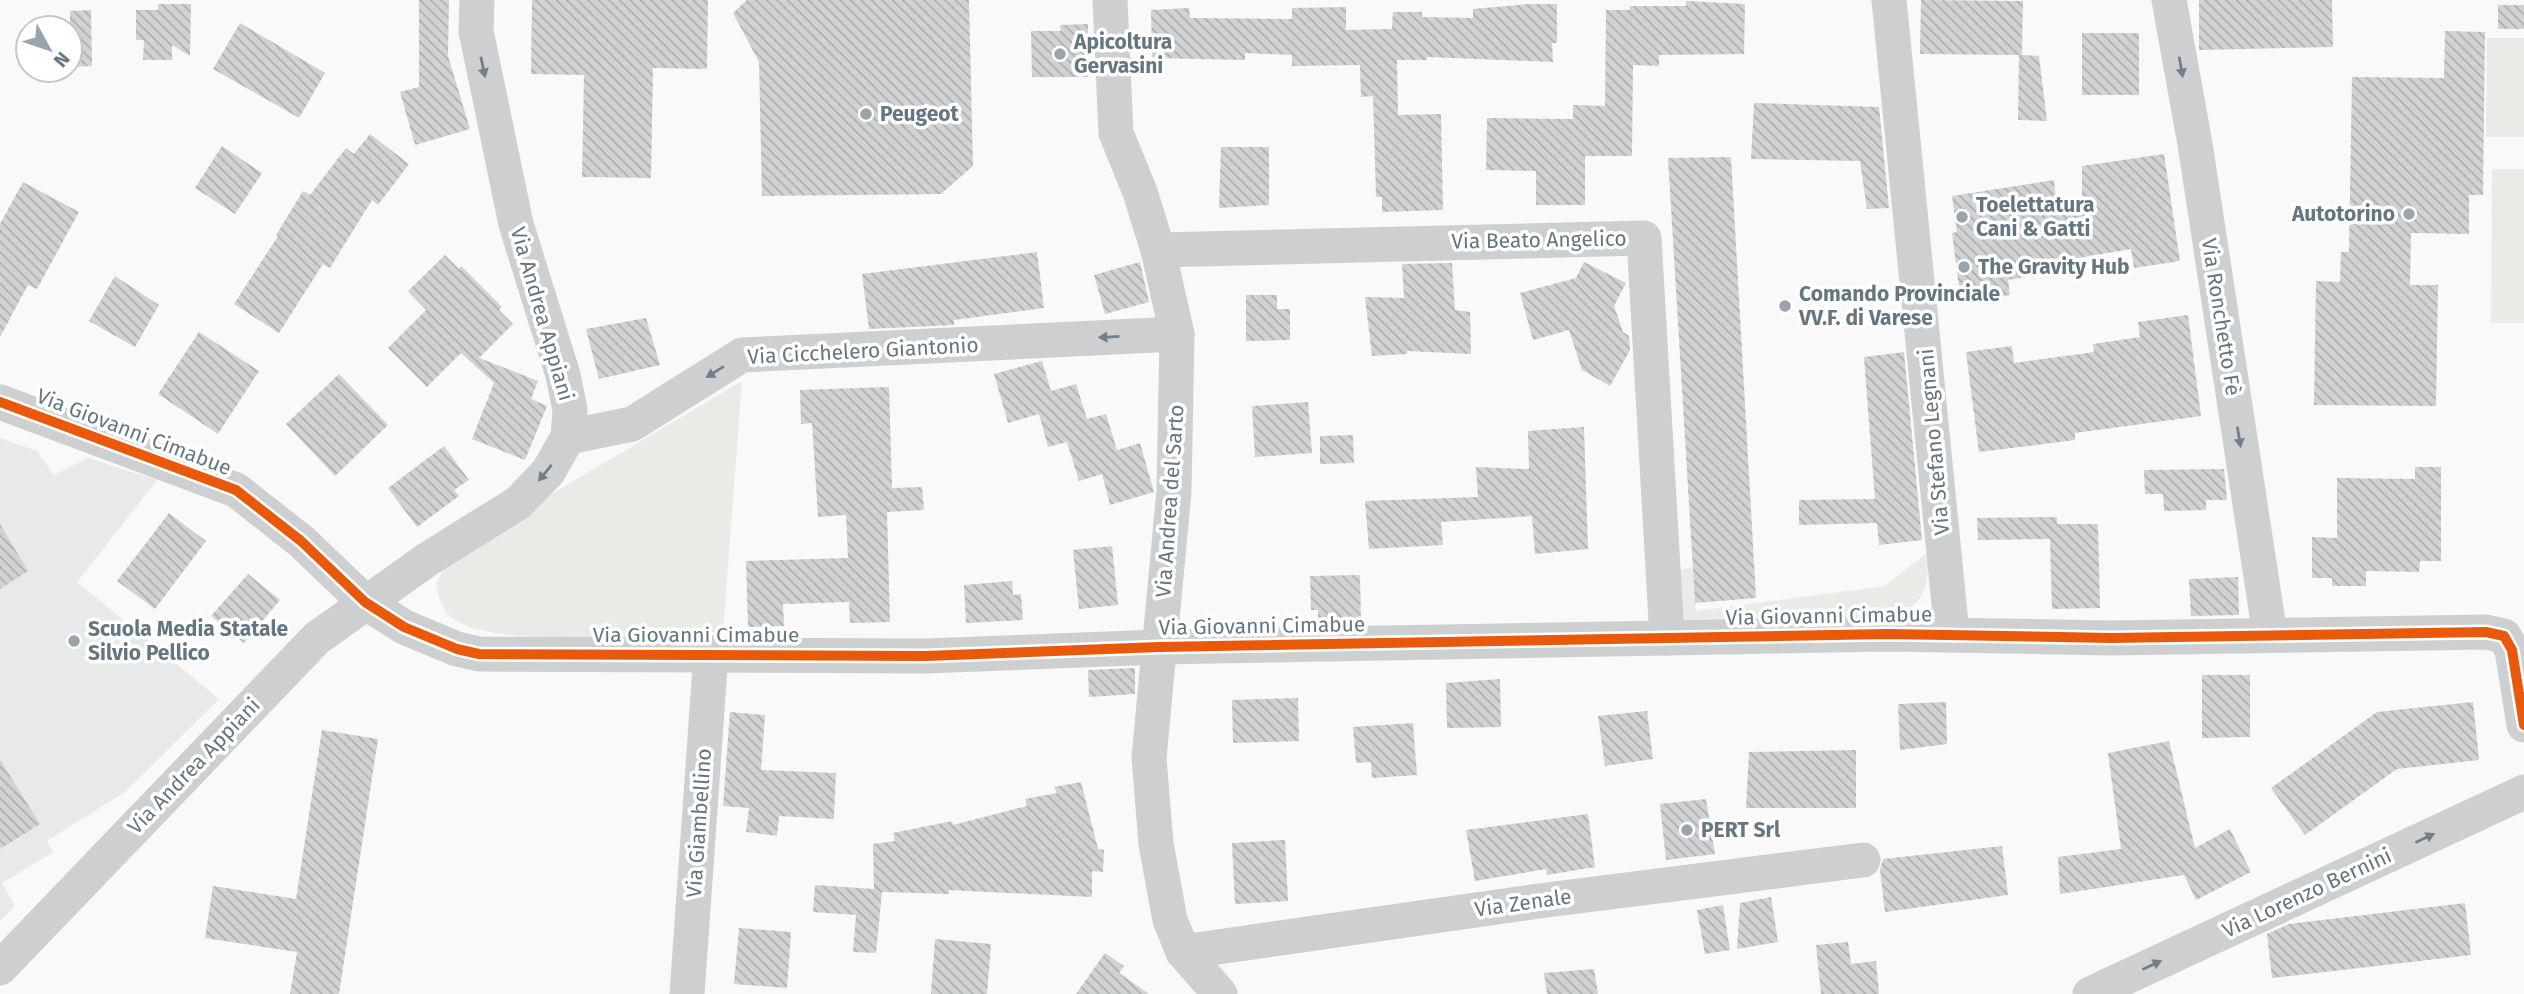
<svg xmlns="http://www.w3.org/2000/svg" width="2524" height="994" font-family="'Fira Sans',sans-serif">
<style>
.built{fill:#e8e9e9}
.green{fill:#e8ebe6}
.building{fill:url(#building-back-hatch)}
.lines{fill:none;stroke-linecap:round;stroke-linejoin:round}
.street{stroke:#cecfd0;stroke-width:35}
.cycleway-casing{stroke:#fff;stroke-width:15}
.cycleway{stroke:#e8590c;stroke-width:10}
.oneway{fill:#707f8b}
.poi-dot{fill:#99a4ac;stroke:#fff;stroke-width:2.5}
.labels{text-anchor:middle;stroke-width:7;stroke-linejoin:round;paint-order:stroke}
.poi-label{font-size:21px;font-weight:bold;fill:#657683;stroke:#fff;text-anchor:start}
.street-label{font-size:21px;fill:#657683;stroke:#fff}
</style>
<defs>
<pattern id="building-back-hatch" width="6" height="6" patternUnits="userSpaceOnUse" patternTransform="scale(1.75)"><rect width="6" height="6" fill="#d0d2d3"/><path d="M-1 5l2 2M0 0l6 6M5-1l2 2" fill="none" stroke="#acafb1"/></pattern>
</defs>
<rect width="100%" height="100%" fill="#f9f9f9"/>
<polygon class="built" points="0,438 37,451 54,475 88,458 157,480 77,582 219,699 125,792 47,841 53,852 2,883 15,906 0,921"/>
<g class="green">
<polygon points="2487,38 2524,38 2524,137 2486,137"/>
<polygon points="2492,169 2524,169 2524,323 2491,323"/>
<path d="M742 381 723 631C663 635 503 650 455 620 442 612 438 596 436 583L450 559 474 540Z"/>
<path d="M1929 551C1927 590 1927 605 1887 617L1682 621 1671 572 1692 567 1696 611 1885 586Z"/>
</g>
<g class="building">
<polygon points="419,0 449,0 448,56 470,129 415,145 400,92 419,87"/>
<polygon points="532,0 708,0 707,69 653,68 651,178 582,177 584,75 531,74"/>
<polygon points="747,0 969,0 973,166 941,194 762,196 759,62 733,13"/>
<polygon points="1921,0 2023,1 2022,55 2039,56 2047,121 2018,120 2019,55 1920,54"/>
<polygon points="2199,0 2332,0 2333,47 2199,50"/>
<polygon points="1686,1 1745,4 1744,54 1659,55 1659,66 1633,65 1632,156 1585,156 1585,205 1536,205 1536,171 1486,170 1487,118 1573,119 1573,105 1605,106 1606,10 1630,10 1630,6 1686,6"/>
<polygon points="158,4 191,4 190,56 172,45 172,60 143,60 144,40 136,40 136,10 158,10"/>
<polygon points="1528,4 1557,4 1557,43 1552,43 1553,62 1427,57 1427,60 1397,60 1398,115 1441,114 1443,210 1382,212 1382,197 1376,197 1373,96 1361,97 1360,65 1292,66 1292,55 1245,53 1245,60 1152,58 1151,10 1189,8 1190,18 1292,19 1292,8 1346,7 1346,30 1392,29 1393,12 1422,12 1422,17 1473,18 1473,9"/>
<rect x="2498" y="5" width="26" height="24"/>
<polygon points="91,10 92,66 70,67 70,11"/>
<polygon points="240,23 325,73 299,118 213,69"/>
<polygon points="1088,24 1088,77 1032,77 1031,31 1061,31 1060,25"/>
<polygon points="2445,31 2485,32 2483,195 2469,195 2469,234 2411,233 2410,285 2438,285 2436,406 2314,405 2316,281 2340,282 2341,252 2349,252 2352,77 2444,78"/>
<rect x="2082" y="33" width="57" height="62"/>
<polygon points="1754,103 1879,107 1889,208 1867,209 1860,161 1751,159"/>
<polygon points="370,134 409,164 378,205 372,200 330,268 323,264 279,333 234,304 278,236 276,235 303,191 310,195 346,148 354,154"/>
<polygon points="222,146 262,173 235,214 195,188"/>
<polygon points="1221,147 1269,147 1269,205 1219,208"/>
<polygon points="2164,154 2180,261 2134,268 2131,249 2055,262 2056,272 2008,280 2010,295 1961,302 1952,233 1957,232 1952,196 2054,180 2057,210 2082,209 2082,166"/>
<polygon points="1731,157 1756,598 1695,603 1668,158"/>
<polygon points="23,182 79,212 37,289 28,285 0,337 0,224"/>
<polygon points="1037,252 1044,308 954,320 954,325 869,329 862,274"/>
<polygon points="445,255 459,269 461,266 502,307 499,310 513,324 479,358 538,381 531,399 547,406 525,460 472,439 494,383 461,353 427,387 388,348 426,310 408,291"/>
<polygon points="1140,262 1149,302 1105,314 1094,275"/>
<polygon points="1584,262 1626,283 1614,306 1623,332 1629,336 1630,350 1610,386 1582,370 1569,330 1533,340 1520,293 1576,278"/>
<polygon points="1452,263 1455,310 1470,312 1471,354 1407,351 1407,354 1372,356 1365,297 1404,298 1402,264"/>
<polygon points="115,276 159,305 135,347 89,321"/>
<polygon points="1246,295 1277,295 1277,309 1290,309 1290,340 1246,341"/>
<polygon points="2188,315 2201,416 2075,433 2075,440 1979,452 1966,352 2012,346 2014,363 2094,352 2093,344 2140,337 2138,322"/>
<polygon points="646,318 660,365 599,379 586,329"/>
<polygon points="199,332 259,371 218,434 158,394"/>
<polygon points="1904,352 1922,540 1879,545 1877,523 1799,525 1799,500 1875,499 1864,357"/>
<polygon points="1042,361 1051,391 1076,384 1087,419 1106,414 1117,450 1140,443 1154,492 1110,505 1102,474 1079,481 1067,442 1048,447 1039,414 1008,423 994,374"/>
<polygon points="339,374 388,425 335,476 286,424"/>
<polygon points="889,387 892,488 922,487 924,510 887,512 890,622 850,623 849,602 783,604 784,626 748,627 746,561 848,558 846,515 818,517 812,423 801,424 800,390"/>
<polygon points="1308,402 1312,453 1255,457 1252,406"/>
<polygon points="1584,427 1588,549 1535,554 1532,516 1441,522 1443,545 1369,549 1365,501 1478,497 1476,467 1529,469 1528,431"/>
<polygon points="1353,435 1354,463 1320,464 1320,436"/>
<polygon points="444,446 469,480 454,490 459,496 417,527 388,488"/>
<polygon points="2415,467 2441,467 2441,561 2420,561 2419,572 2366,571 2366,586 2332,586 2332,578 2312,578 2312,537 2337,538 2337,478 2415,479"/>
<polygon points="2224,469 2227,500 2206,500 2206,510 2164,511 2163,494 2145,494 2144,470"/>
<polygon points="169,513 206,541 155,609 117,581"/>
<polygon points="2057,517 2057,524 2098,524 2100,608 2052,609 2050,539 1978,540 1977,518"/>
<polygon points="0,524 28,571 0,589"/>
<polygon points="1112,546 1118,605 1079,609 1073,550"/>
<polygon points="248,574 280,600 244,643 211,616"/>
<polygon points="1360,575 1361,622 1318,623 1318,610 1311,610 1310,576"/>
<polygon points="2238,577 2239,615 2191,616 2189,579"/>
<polygon points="1012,581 1013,595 1021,594 1023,620 966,623 964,585"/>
<polygon points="1135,668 1135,694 1089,697 1088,670"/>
<polygon points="2202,675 2250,675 2250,737 2202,738"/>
<polygon points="1500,679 1501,727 1447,728 1446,683"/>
<polygon points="1298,698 1299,741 1233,743 1232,700"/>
<polygon points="1946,702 1947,744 1900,750 1898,704"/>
<polygon points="2473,702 2479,760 2397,769 2305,835 2271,788 2377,712"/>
<polygon points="1647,711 1653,759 1605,766 1598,716"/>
<polygon points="730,712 765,715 761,770 836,773 834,819 779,816 777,836 746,832 749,808 723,806"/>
<polygon points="1413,723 1417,775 1372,778 1371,762 1356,763 1353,727"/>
<polygon points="322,730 378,739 339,994 290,994 297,952 205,938 213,886 296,899"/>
<polygon points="2169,741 2195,848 2230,829 2251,872 2196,900 2184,875 2060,894 2058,857 2121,849 2108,753"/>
<polygon points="1856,750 1856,808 1746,808 1749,752"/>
<polygon points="0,760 40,824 0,849"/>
<polygon points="1081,782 1098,849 1104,850 1103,872 1092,871 1092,897 949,890 949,894 882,892 876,953 853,952 856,915 813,912 815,885 874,889 873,844 895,841 893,833 952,821 953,825 1027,806 1025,799 1057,793 1054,787"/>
<polygon points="1706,799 1715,854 1666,860 1660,804"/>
<polygon points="1588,814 1595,867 1547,875 1546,869 1475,881 1466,830"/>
<polygon points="1285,840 1288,901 1235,904 1232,843"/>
<polygon points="2002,846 2008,895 1885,912 1880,870 1883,859"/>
<polygon points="1771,897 1778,942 1737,949 1740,903"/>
<polygon points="2465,903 2471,955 2272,978 2267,934 2289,924"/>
<polygon points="1723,905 1730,950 1705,954 1697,910"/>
<polygon points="739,928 791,932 787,988 734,984"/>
<polygon points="935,939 991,944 987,994 931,994"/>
<polygon points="1848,942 1851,964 1876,961 1879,994 1821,994 1816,945"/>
<polygon points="1105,953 1124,966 1119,973 1149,994 1076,994"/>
<polygon points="1594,969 1598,994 1547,994 1544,973"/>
</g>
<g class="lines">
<g class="street">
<polyline points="1110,0 1116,133 1140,192 1158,250 1177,334 1174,491 1149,758 1156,844 1170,920 1183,952 1220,994"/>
<polyline points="1889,0 1952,634"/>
<polyline points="2169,0 2195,144 2270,635"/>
<polyline points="1158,250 1644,238 1667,638"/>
<polyline points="0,402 236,490 301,541 365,602 404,627 457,649 479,654 926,656 1159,647 1888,634 2111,638 2486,632 2504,636 2512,650 2524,725"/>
<polyline points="568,437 632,424 742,355 1177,334"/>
<polyline points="1183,952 1539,901 1863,860"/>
<polyline points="0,968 317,638 428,559 518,503 548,472 568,437 570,410 563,375 516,224 476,31 477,0"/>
<polyline points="687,994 711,653"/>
<polyline points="2090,994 2524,792"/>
</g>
<g class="cycleway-casing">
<polyline id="cycleway" points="0,402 236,490 301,541 365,602 404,627 457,649 479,654 926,656 1159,647 1888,634 2111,638 2486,632 2504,636 2512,650 2524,725"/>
</g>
<use href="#cycleway" class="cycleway"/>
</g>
<defs><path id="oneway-solid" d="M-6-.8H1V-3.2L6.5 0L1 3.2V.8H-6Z" transform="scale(1.75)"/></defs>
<g class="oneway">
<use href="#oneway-solid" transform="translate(483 67) rotate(78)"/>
<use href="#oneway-solid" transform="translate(2181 67) rotate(80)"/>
<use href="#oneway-solid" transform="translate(1109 337) rotate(177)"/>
<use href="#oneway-solid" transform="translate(715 372) rotate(148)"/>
<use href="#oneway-solid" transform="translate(2239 437) rotate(81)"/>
<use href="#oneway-solid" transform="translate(545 473) rotate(129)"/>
<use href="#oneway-solid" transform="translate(2425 838) rotate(-25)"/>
<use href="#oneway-solid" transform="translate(2152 965) rotate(-25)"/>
</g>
<g class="poi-dot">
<circle cx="1060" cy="54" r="7"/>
<circle cx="866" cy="114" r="7"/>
<circle cx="2409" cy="214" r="7"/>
<circle cx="1962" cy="217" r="7"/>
<circle cx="1964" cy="267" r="7"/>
<circle cx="1785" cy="306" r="7"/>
<circle cx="74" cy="641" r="7"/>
<circle cx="1687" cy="830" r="7"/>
</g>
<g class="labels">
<g class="poi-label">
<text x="1074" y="49">Apicoltura<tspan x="1074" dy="24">Gervasini</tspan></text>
<text x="880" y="121">Peugeot</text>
<text x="1976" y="212">Toelettatura<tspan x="1976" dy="24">Cani &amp; Gatti</tspan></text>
<text x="2395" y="221" text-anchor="end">Autotorino</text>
<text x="1978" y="274">The Gravity Hub</text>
<text x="1799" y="301">Comando Provinciale<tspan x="1799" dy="24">VV.F. di Varese</tspan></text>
<text x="88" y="636">Scuola Media Statale<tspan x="88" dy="24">Silvio Pellico</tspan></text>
<text x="1701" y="837">PERT Srl</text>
</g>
<g class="street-label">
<text transform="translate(1539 240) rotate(-1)" y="7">Via Beato Angelico</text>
<text transform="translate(542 314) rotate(74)" y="7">Via Andrea Appiani</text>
<text transform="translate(2221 317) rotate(81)" y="7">Via Ronchetto Fè</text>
<text transform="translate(863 351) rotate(-3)" y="7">Via Cicchelero Giantonio</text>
<text transform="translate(134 432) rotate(21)" y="7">Via Giovanni Cimabue</text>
<text transform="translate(1934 442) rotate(-95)" y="7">Via Stefano Legnani</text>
<text transform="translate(1170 501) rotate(-86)" y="7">Via Andrea del Sarto</text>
<text transform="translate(1829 616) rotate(-1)" y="7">Via Giovanni Cimabue</text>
<text transform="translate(1262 626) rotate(-1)" y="7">Via Giovanni Cimabue</text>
<text x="696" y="642">Via Giovanni Cimabue</text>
<text transform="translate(194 766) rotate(-46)" y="7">Via Andrea Appiani</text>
<text transform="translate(699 823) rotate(-86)" y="7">Via Giambellino</text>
<text transform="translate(2307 893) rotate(-25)" y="7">Via Lorenzo Bernini</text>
<text transform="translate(1523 903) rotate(-8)" y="7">Via Zenale</text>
</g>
</g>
<g transform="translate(49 49) rotate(130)"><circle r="33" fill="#ffffff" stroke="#c1c8cd" stroke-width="2"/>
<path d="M0-5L12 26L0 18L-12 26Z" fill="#99a4ac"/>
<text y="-10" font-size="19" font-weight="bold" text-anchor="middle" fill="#657683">N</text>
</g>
</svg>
